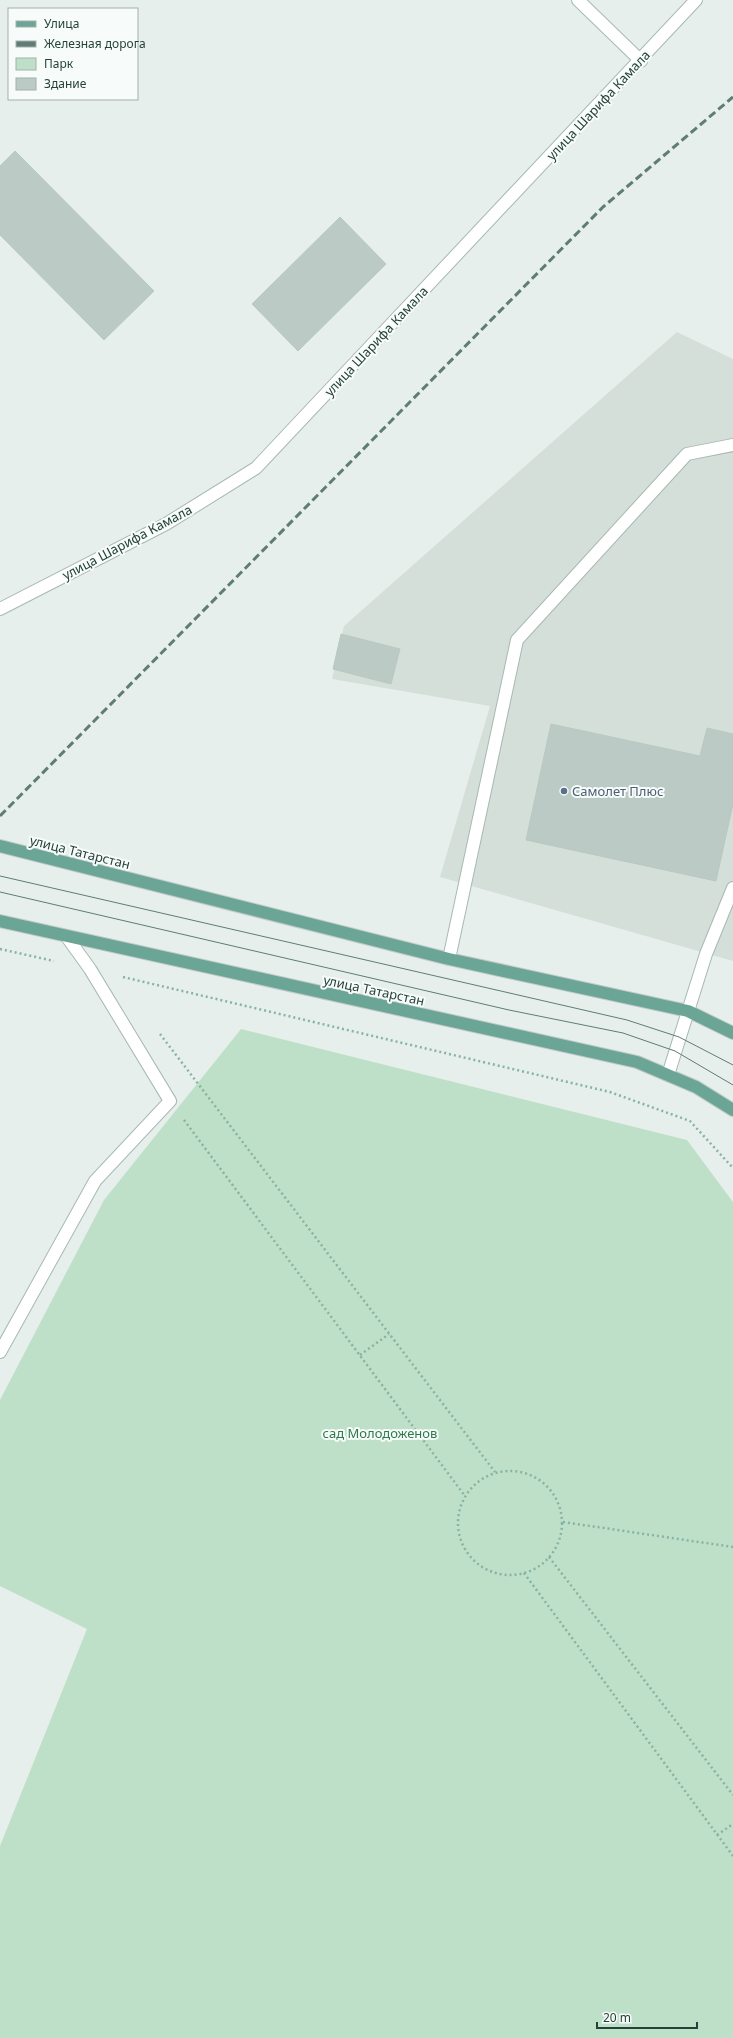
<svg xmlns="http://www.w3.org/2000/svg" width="733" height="2038" font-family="'Noto Sans',sans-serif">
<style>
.built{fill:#d4dfda}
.green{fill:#bfe0c8}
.building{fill:#bbcac4;stroke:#b8c9c2}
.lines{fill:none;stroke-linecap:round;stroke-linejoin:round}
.minor-casing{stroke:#a8b8b2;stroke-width:14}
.major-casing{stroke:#c2cac8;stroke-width:14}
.path{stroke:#86b3a5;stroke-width:2.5;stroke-dasharray:2 3;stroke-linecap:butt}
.minor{stroke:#fff;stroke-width:12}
.major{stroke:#6aa596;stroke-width:12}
.tram{stroke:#5f7d75;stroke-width:1}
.rail{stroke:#5f7d75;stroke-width:3;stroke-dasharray:8 4;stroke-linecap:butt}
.service-dot{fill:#5c6f8a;stroke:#f7fbf9;stroke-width:1.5}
.labels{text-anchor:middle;stroke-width:4;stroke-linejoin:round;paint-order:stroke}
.street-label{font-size:13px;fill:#24423a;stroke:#f7fbf9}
.service-label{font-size:13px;fill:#4e5e75;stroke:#f7fbf9;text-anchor:start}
.park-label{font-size:13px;fill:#2d7a4b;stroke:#f7fbf9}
</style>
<rect width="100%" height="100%" fill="#e6efeb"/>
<polygon class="built" points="677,332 733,359 733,961 440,877 490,706 332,679 344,626"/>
<polygon class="green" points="241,1029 687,1140 733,1202 733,2038 0,2038 0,1846 87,1629 0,1586 0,1400 104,1200"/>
<g class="building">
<polygon points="15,151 154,291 104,340 0,235 0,166"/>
<polygon points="340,217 386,264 298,351 252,304"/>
<polygon points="341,634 400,649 391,684 333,669"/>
<polygon points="551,724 700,756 707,728 733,734 733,804 716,881 526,840"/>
</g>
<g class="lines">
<g class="minor-casing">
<g id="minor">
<polyline points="578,0 641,61"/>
<polyline points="0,609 166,524 256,468 696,0"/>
<polyline points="449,959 517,640 687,454 733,445"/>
<polyline points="668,1075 706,954 733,888"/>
<polyline points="0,1352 95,1181 170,1101 90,969 67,937"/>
</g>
</g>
<g class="major-casing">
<g id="major">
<polyline points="0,846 449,959 688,1011 733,1033"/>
<polyline points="0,921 637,1062 696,1087 733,1110"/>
</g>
</g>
<g class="path">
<polyline points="0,949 54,961"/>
<polyline points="123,977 610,1092 690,1121 733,1168"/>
<polyline points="160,1034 495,1472"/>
<polyline points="184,1120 465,1496"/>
<polyline points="360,1355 389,1334"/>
<circle cx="510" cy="1523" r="52"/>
<polyline points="563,1522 733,1547"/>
<polyline points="549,1557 733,1795"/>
<polyline points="524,1573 733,1856"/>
<polyline points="717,1835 733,1824"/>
</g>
<use href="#minor" class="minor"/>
<use href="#major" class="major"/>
<g class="tram">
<polyline points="0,876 627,1020 679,1037 733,1065"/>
<polyline points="0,892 509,1010 623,1033 675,1051 733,1085"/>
</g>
<polyline class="rail" points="0,816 603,207 733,97"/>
</g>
<circle class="service-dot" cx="564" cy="791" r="4"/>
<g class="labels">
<g class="street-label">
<text transform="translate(598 105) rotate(-47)" y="5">улица Шарифа Камала</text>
<text transform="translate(376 341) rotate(-47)" y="5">улица Шарифа Камала</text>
<text transform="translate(127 542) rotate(-28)" y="5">улица Шарифа Камала</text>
<text transform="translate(80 852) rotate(14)" y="5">улица Татарстан</text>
<text transform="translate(374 990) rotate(12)" y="5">улица Татарстан</text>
</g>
<g class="service-label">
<text x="572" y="796">Самолет Плюс</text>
</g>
<g class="park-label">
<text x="380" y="1438">сад Молодоженов</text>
</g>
</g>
<rect x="8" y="8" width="130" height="92" fill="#f7fbf9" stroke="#a3b1ad"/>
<rect x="16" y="21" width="20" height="6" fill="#6aa596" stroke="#a3b1ad"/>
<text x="44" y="28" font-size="12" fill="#24423a">Улица</text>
<rect x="16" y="41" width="20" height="6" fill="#5f7d75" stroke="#a3b1ad"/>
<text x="44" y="48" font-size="12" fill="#24423a">Железная дорога</text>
<rect x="16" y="58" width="20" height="12" fill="#bfe0c8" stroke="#a3b1ad"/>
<text x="44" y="68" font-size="12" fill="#24423a">Парк</text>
<rect x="16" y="78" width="20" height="12" fill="#bbcac4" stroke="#a3b1ad"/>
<text x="44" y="88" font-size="12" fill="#24423a">Здание</text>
<path d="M597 2022v6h100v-6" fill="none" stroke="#24423a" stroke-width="2"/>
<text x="603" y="2022" font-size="12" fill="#24423a" stroke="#f7fbf9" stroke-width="3" paint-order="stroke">20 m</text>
</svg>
